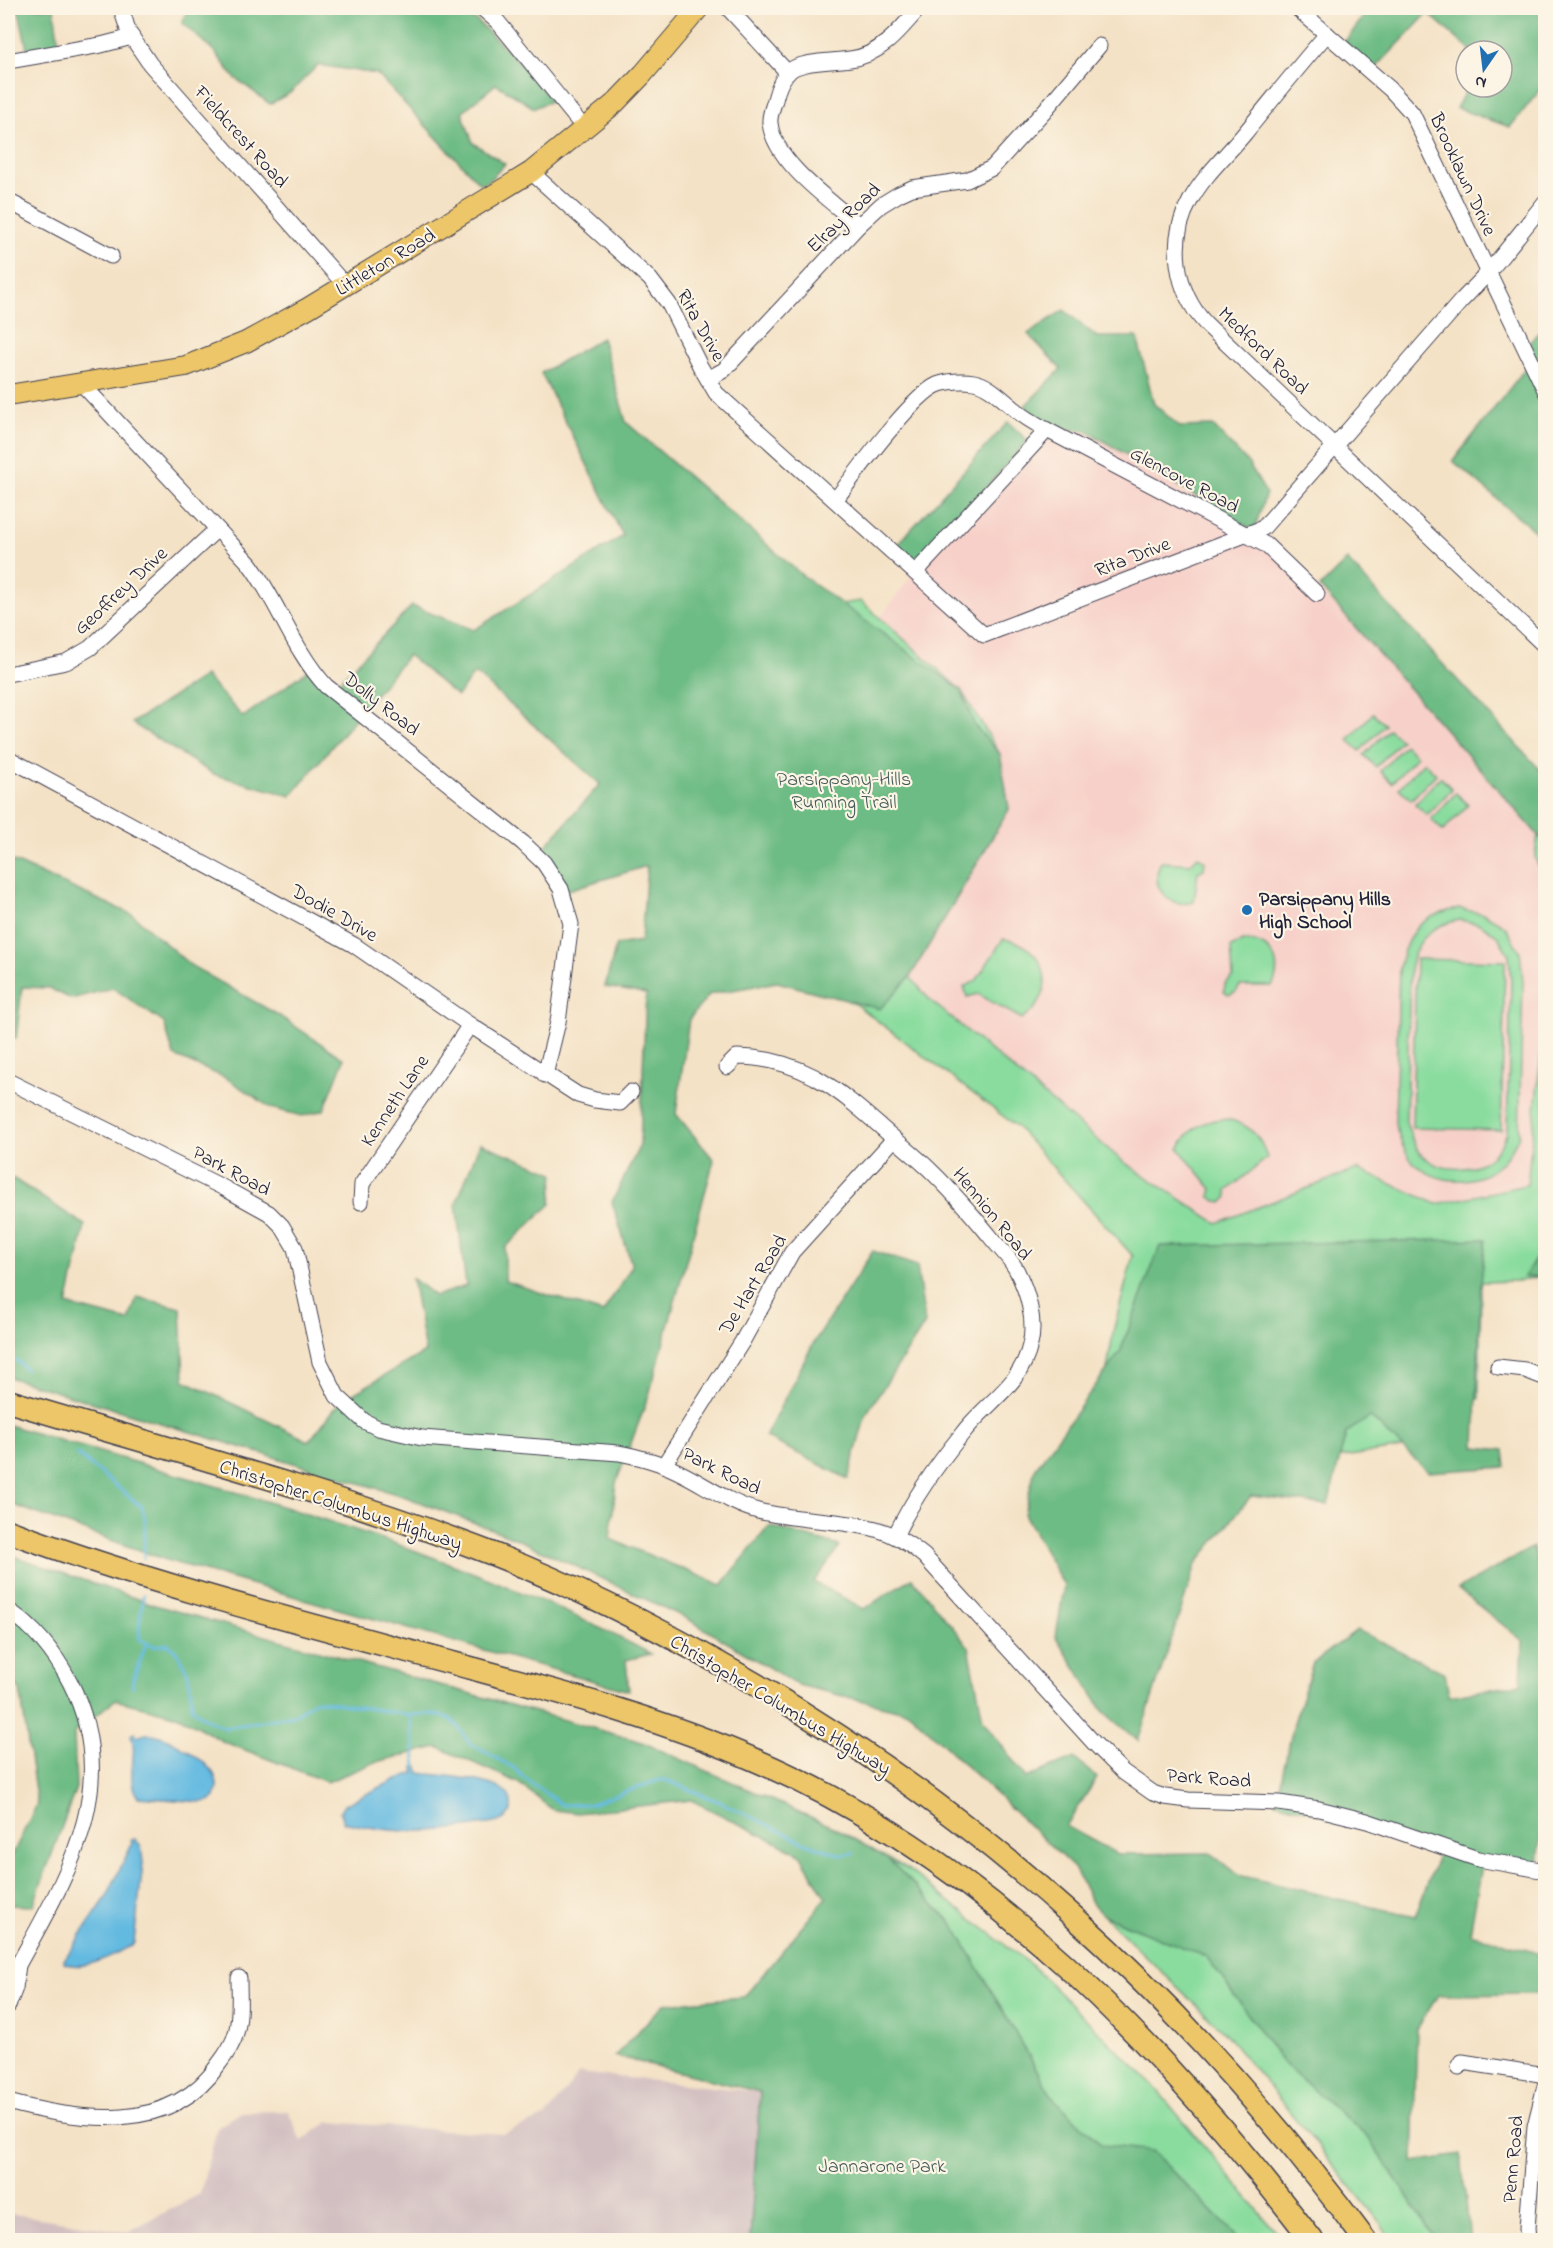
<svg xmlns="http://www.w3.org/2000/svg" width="1553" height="2248" font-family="'Indie Flower',sans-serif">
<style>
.built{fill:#f7d1c9}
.industrial{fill:#d2bfc1}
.green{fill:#89dc9e;stroke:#567f6c;stroke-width:1.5;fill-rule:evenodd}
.forest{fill:#6ebc85;stroke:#486f60;stroke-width:1.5}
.water{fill:#64bae1;stroke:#436e8e;stroke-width:1.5}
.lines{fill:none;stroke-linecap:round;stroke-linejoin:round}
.stream{stroke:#64bae1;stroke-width:3}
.minor-casing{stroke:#423f50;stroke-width:17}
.major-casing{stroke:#423f50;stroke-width:22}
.highway-casing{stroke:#423f50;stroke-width:25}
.minor{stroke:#fff;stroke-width:15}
.major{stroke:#ecc669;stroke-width:20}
.highway{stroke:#ecc669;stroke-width:22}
.poi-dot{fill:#1f6fb2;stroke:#fcf5e5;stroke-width:2}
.labels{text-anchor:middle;stroke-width:4.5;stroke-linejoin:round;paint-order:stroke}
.street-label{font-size:20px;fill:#22223b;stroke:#fcf5e5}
.park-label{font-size:20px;fill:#415a59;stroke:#fcf5e5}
.poi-label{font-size:20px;font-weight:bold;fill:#22223b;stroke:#fcf5e5;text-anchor:start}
</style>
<rect width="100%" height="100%" fill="#fcf5e5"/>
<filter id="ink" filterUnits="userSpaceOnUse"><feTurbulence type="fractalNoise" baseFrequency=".0167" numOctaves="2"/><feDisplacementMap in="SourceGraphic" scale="12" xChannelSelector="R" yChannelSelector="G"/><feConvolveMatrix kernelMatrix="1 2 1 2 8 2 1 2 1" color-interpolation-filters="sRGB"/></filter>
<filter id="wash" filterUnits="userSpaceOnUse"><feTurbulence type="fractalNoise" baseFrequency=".008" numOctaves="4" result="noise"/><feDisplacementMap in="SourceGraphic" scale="24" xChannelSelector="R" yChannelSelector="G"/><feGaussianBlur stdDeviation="1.35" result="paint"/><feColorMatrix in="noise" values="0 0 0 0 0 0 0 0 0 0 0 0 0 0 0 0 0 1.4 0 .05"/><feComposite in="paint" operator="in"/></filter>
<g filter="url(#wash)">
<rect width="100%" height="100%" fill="#f4e2c6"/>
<polygon class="built" points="1087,431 1171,485 1270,537 1392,667 1545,843 1545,1243 1521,1281 1481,1281 1160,1246 1058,1151 910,977 1009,808 880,618 909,579 1038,434"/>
<polygon class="industrial" points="579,2073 760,2092 750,2240 8,2240 8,2213 127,2232 200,2194 217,2128 241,2112 288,2111 301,2141 329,2122 503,2134 545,2117"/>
<g class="green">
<polygon points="861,601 961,690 1000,754 1009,809 910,977 930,1000 1125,1163 1217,1223 1357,1169 1437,1204 1527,1185 1541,1054 1545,974 1545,1275 1521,1281 1481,1282 1479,1398 1436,1443 1229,1474 1101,1404 1114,1328 1133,1256 1016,1126 855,1004 769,963 762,616"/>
<polygon points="1373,713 1385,725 1360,751 1348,740"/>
<polygon points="1389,729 1401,740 1376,767 1364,755"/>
<polygon points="1405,745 1417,756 1392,783 1380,771"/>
<polygon points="1424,762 1436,774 1411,800 1399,788"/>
<polygon points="1545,774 1545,883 1535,858"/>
<polygon points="1440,777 1452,789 1427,815 1415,804"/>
<polygon points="1456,793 1468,805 1443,831 1431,819"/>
<path d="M1198 856 1205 861 1204 869 1198 872 1194 902C1169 910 1148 886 1161 862L1190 864Z"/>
<path d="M1460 909 1484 914 1505 926 1520 952 1523 982 1519 1136C1515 1143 1512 1150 1507 1156 1485 1186 1443 1187 1416 1165 1405 1156 1399 1137 1395 1124L1399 968C1407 931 1422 914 1460 909ZM1460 920 1480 924 1497 935 1509 955 1511 982 1507 1133C1504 1138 1502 1144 1498 1149 1481 1172 1444 1175 1423 1156 1414 1147 1410 1133 1406 1122L1410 969C1416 940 1430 925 1460 920Z"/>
<path d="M1003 939C1047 944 1061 995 1022 1019L978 994 967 997 964 987 976 981Z"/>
<path d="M1243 941C1269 939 1285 963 1272 986H1240L1236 992 1229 995 1224 992 1225 984 1233 977 1231 947Z"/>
<polygon points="1416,959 1505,961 1501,1130 1412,1128"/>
<path d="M1224 1119C1247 1122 1261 1135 1267 1158L1227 1191 1228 1197 1223 1202 1216 1201 1210 1196 1212 1189 1179 1149C1188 1129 1203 1120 1224 1119Z"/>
<polygon points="887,1858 907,1869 1030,1964 1153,2085 1283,2240 837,2240 739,2054 1093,2137 1053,2098 953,1924"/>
<polygon points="1103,1915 1207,1957 1282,2062 1368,2137 1436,2240 1392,2240 1380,2222 1225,2033"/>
</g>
<g class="forest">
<polygon points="18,8 54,8 59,46 27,49"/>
<polygon points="188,8 445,8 477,21 528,70 551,101 534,108 496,84 462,112 473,143 505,164 488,182 479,183 377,74 318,65 290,93 270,104 234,77 215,52 182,23"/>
<polygon points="1370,8 1545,8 1545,84 1510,127 1456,108 1468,87 1502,87 1502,51 1471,51 1428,13 1371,73 1341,47"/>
<polygon points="1064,310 1097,337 1137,337 1154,404 1180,427 1213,426 1248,463 1266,493 1254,531 1087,431 1051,427 1024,407 1061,369 1028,334"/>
<polygon points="1545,324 1545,540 1453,461 1532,360 1525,348"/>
<polygon points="602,338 626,422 803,576 961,690 975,726 1000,754 1009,809 910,977 880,1009 777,982 710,994 689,1019 676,1114 714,1160 649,1395 616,1483 610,1539 722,1585 769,1526 840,1546 814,1582 864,1609 912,1578 969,1647 983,1720 1026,1778 1074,1758 1097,1778 1066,1826 1117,1854 1210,1853 1238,1875 1415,1917 1441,1847 1276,1802 1294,1723 1313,1663 1357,1630 1445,1673 1449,1696 1521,1684 1523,1641 1458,1589 1533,1547 1546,1589 1546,1791 1537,1872 1483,1860 1470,1933 1538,1953 1545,1971 1545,1994 1438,1995 1417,2029 1413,2162 1461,2155 1470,2240 1436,2240 1368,2137 1282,2062 1207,1957 1103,1915 1094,1906 1074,1868 909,1712 798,1685 688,1619 515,1538 406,1497 8,1377 8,1178 14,1179 85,1225 67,1305 129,1321 137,1297 181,1308 184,1380 309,1441 341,1401 425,1352 412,1278 435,1296 466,1286 456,1204 480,1143 554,1173 551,1204 505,1248 505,1281 603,1313 632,1266 612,1202 640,1145 646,994 605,987 616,945 641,941 647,866 561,892 537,856 600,784 475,673 457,696 408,655 291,796 213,774 132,723 205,676 243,717 310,669 331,690 412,606 474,630 623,536 541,373"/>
<polygon points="1008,422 1028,441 917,565 896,546"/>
<polygon points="1347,560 1545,775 1545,843 1320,587"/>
<polygon points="8,859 133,915 190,965 278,1015 344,1059 324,1110 302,1116 271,1108 226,1078 174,1056 164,1023 113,988 71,999 49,988 22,987 16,1039 8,1038"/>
<polygon points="1486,1239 1481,1282 1475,1447 1504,1450 1506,1467 1428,1472 1370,1417 1346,1433 1328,1505 1251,1496 1196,1564 1138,1741 1104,1712 1056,1637 1064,1586 1024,1514 1035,1469 1120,1352 1160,1246"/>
<polygon points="1545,1243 1545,1276 1524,1277"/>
<polygon points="873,1251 917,1266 925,1324 866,1414 848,1479 765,1437 813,1344"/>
<path d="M8 1425C225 1490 450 1546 651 1654L626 1660 629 1691 169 1561 8 1503Z"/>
<polygon points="8,1554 155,1605 642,1742 833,1827 887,1858 953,1924 1053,2098 1102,2145 1152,2151 1241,2240 750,2240 760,2092 615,2056 664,2004 744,1997 826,1898 800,1854 691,1800 578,1813 553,1810 517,1782 437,1747 376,1762 327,1782 222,1741 179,1716 115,1700 74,1733 76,1788 33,1906 8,1905 8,1864 37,1804 20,1690 8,1680"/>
</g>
<g class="water">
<path d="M134 1733 137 1737C142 1735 146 1733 151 1734 167 1735 201 1758 211 1770 218 1778 218 1788 215 1797L209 1801 201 1802 138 1797C124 1780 139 1753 131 1735Z"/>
<path d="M414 1767H418L420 1773C439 1775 502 1779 510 1798 512 1802 511 1808 511 1812 500 1826 489 1823 473 1826 424 1834 391 1833 343 1822L340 1812 344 1805 395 1780 414 1773Z"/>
<path d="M135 1839 141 1846 143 1863 134 1942 131 1946C113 1955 84 1972 64 1963V1960L106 1898 132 1844 131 1840Z"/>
</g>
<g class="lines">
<g class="stream">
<polyline points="8,1358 19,1362 26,1370"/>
<polyline points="77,1454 142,1507 145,1519 144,1558"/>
<path d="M143 1595C142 1610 137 1626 140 1640L154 1646 168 1644C190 1663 190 1680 192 1707L203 1717 225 1728 294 1715 316 1700 410 1715 431 1714 449 1718 457 1725 469 1743 514 1768 524 1778 562 1805 591 1804 659 1780H666L720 1802 806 1843 841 1855 853 1853"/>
<polyline points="133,1687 132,1683 146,1644"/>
<polyline points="410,1716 416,1767"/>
</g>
</g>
</g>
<g filter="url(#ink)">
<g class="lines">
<g class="minor-casing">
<g id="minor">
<polyline points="121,8 129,33 150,64 345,285"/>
<polyline points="482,8 498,22 584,128"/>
<polyline points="728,8 788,73"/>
<polyline points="1297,8 1390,89 1412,113 1546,392"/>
<path d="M1327 34C1299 66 1272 100 1245 133 1227 155 1204 175 1190 201 1168 240 1175 291 1206 324L1546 647"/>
<polyline points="8,61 101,45 132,37"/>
<polyline points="531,172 650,279 669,304 700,366 716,393 984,635 1263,528 1461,301 1488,273 1546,201"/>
<polyline points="8,201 111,256"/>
<path d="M859 225C831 201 774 162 770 123 769 114 774 105 776 96 779 85 784 72 796 67 813 60 832 62 850 59 880 56 901 29 919 8"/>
<polyline points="708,379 724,370 859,225 881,205 899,194 912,188 967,180 992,168 1045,110 1099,46"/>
<path d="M81 383 249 563C278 601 293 650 326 686L523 843 544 863 561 889 571 924 558 1022 545 1075"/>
<path d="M836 499C856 473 911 397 937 385 947 381 963 380 974 382 990 385 1003 400 1016 410 1025 418 1036 424 1047 430L1266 545 1317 594"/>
<polyline points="916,572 1047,430"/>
<polyline points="8,674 66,662 90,648 217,529"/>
<polyline points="8,758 354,945 470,1025 578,1095 595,1100 620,1103 631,1092"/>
<path d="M727 1067 737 1057C765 1057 790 1064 815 1077 843 1093 866 1114 890 1135 903 1146 916 1157 928 1168 950 1189 970 1212 989 1235 998 1247 1010 1257 1017 1271 1028 1293 1036 1321 1030 1345 1021 1386 985 1403 962 1434 936 1466 913 1499 895 1536"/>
<path d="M8 1081 224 1188 269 1213 282 1226 295 1248 320 1362 337 1396 364 1421 378 1428 422 1438 619 1453C634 1456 649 1459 663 1465 696 1477 724 1502 758 1511 797 1521 838 1519 876 1529 895 1534 910 1544 924 1556L1094 1743 1123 1772 1153 1793 1165 1797 1188 1800 1279 1803 1319 1809 1367 1821 1478 1859 1546 1871"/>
<polyline points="361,1202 362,1184 470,1025"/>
<polyline points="1498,1367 1525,1370 1546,1378"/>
<polyline points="664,1465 742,1342 792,1252 894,1139"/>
<path d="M8 1610C35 1628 55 1653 70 1682 123 1785 68 1874 18 1965L8 1974"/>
<polyline points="8,2006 15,1988 18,1965"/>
<polyline points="1459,2067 1462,2062 1546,2075"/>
<path d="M8 2102C77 2121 172 2135 218 2065 225 2056 233 2045 236 2033 241 2016 239 1996 239 1978"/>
<polyline points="1528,2240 1527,2228 1535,2126 1546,2082"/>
</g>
</g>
<g class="major-casing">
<polyline id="major" points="8,395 186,366 246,342 308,308 531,172 615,103 643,74 699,8"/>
</g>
<g class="highway-casing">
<g id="highway">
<path d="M8 1401C170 1450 335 1493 493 1554 572 1585 648 1623 722 1665 982 1811 1188 2001 1365 2240"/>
<path d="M8 1531C159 1587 316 1626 471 1668 567 1694 664 1720 755 1760 987 1860 1161 2044 1312 2240"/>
</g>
</g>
<use href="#minor" class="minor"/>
<use href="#major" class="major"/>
<use href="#highway" class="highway"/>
</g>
</g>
<circle class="poi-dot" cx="1247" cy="910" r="6"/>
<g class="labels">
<g class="street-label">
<text transform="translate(242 136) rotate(48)" y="7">Fieldcrest Road</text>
<text transform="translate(1464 174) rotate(65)" y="7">Brooklawn Drive</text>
<text transform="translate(843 217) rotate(-43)" y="7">Elray Road</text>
<text transform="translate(385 261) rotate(-31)" y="7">Littleton Road</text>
<text transform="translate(702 325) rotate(61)" y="7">Rita Drive</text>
<text transform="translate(1264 350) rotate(44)" y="7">Medford Road</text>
<text transform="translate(1185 479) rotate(28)" y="7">Glencove Road</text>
<text transform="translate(1132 556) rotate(-21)" y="7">Rita Drive</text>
<text transform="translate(120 590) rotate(-43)" y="7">Geoffrey Drive</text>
<text transform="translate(382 703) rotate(38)" y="7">Dolly Road</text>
<text transform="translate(335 912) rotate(30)" y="7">Dodie Drive</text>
<text transform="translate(394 1100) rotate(-56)" y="7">Kenneth Lane</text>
<text transform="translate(232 1170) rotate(28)" y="7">Park Road</text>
<text transform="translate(993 1213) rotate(51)" y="7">Hennion Road</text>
<text transform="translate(752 1284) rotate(-59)" y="7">De Hart Road</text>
<text transform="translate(722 1470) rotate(26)" y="7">Park Road</text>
<text transform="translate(341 1504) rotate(18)" y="7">Christopher Columbus Highway</text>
<text transform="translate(781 1704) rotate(31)" y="7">Christopher Columbus Highway</text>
<text transform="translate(1209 1777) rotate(4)" y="7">Park Road</text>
<text transform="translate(1512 2159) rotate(-85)" y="7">Penn Road</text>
</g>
<g class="park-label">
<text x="844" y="785">Parsippany-Hills<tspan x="844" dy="23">Running Trail</tspan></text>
<text x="882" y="2172">Jannarone Park</text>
</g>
<g class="poi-label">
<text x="1259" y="905">Parsippany Hills<tspan x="1259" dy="23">High School</tspan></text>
</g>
</g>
<rect width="1553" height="2248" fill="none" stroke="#fcf5e5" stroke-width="30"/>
<g transform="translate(1484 69) rotate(194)"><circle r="28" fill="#fcf5e5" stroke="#a5a1a1" stroke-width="1.5"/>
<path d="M0-4.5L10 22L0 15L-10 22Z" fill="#1f6fb2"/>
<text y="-9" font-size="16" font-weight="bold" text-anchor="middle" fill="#22223b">N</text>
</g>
</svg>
